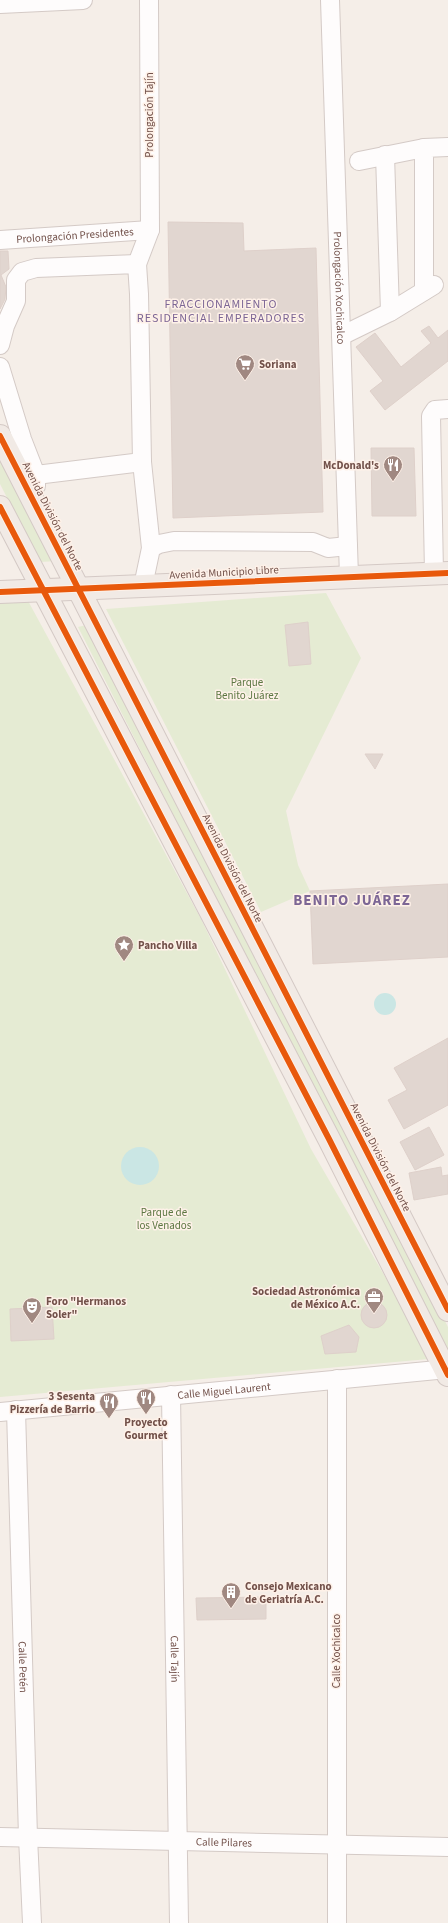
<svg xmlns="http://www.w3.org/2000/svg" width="448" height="1923" font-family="'Source Sans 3',sans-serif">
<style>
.green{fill:#e5ebd3}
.water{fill:#cae6e4}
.building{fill:#e1d6d0;stroke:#ded0ca}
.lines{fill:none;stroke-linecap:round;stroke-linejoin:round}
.minor-casing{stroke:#d4cac6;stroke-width:20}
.major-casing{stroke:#d4c9c5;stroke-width:24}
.minor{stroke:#fefcfc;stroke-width:18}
.major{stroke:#f1eae5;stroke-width:22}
.cycleway-casing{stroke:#fef1e8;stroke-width:8}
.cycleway{stroke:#e8590c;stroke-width:6}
.labels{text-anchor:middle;stroke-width:3;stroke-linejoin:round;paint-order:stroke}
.street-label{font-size:11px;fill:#72514a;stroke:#fef1e8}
.poi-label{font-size:11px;font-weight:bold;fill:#72514a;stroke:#fef1e8;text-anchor:start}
.park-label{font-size:11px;fill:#5c7742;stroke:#fef1e8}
.neighbourhood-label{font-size:12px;letter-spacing:1px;fill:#7c6695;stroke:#fef1e8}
.district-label{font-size:15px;font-weight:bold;letter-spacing:1px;fill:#7c6695;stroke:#fef1e8}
</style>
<rect width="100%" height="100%" fill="#f5eee8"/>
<g class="green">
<polygon points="0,448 58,561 40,562 0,484"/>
<polygon points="326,593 361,658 286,811 298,865 310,891 261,912 106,609"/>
<polygon points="27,599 201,919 311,1149 387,1280 429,1359 0,1397 0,601"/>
<polygon points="87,625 448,1327 448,1352 446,1352 78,627"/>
</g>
<g class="water">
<circle cx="385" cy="1004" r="11"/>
<circle cx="140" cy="1166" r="19"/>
</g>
<g class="building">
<polygon points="168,222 243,223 244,251 316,248 323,512 173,518"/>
<polygon points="0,251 8,251 9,269 1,275 6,287 5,299 0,309"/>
<polygon points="429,326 438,338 448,330 448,361 385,410 370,391 383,381 356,347 375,333 401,367 431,343 421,331"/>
<polygon points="371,448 414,448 416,516 372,516"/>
<polygon points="308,622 311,664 289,666 285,625"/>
<polygon points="365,754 383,754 375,769"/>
<polygon points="448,884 448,957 313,964 310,891"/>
<polygon points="448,1038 448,1105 404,1129 388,1100 407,1090 394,1068"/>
<polygon points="429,1127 444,1155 415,1170 400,1142"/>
<polygon points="441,1167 442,1176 448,1175 448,1194 414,1200 409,1173"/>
<circle cx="374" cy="1315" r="13"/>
<polygon points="52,1307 54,1339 11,1341 10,1309"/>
<polygon points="349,1325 359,1337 356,1352 325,1354 321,1336"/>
<polygon points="266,1597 266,1619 197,1620 196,1598"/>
</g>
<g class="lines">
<g class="minor-casing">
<g id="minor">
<path id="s1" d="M330 0 349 576"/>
<polyline points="0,4 83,0"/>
<polyline points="385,155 390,312"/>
<polyline points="359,161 424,148"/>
<path id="s2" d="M0 240 150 230"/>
<polyline points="137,264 150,230 149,0"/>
<polyline points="424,291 424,148 448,147"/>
<polyline points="341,336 390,312 434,285"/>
<polyline points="0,345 5,326 16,301 16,280 22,272 36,268 137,264 139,294 142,462 36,475"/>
<polyline points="0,367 22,439 36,475 36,486"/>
<polyline points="142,462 151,548 143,586"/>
<polyline points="151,548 159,544 174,541 313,542 328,548 348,546"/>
<polyline points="434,573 431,416 435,410 448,409"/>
<polyline points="337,1379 337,1923"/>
<path id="s3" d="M171 1395 179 1923"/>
<path id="s4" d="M16 1410 28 1837 32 1923"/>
<path id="s5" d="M0 1412 448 1369"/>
<path id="s6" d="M0 1837 448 1847"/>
</g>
</g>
<g class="major-casing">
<g id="major">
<polyline points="0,436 448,1310"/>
<polyline points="0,507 329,1139 448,1375"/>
<polyline points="0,592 448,573"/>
</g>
</g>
<use href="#minor" class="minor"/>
<use href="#major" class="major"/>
<g class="cycleway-casing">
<g id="cycleway">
<polyline points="0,436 448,1310"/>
<polyline points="0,507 329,1139 448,1375"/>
<polyline points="0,592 448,573"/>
</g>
</g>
<use href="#cycleway" class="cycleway"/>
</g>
<defs>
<g id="supermarket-pin" transform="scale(1)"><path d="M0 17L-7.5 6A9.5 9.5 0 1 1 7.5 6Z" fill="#a08881" stroke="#fef1e8"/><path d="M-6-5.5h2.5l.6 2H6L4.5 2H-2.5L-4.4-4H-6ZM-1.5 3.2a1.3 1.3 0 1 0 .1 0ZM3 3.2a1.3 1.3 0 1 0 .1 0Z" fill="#fff"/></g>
<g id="restaurant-pin" transform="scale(1)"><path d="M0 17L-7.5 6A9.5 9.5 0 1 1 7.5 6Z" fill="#a08881" stroke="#fef1e8"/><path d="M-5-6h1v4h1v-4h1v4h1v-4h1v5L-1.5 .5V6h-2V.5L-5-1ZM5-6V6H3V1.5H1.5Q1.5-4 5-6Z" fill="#fff"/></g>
<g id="sight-pin" transform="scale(1)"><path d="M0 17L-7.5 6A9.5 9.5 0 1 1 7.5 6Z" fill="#a08881" stroke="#fef1e8"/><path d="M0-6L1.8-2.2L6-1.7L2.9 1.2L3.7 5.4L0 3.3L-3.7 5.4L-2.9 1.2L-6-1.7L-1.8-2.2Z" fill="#fff"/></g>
<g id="office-pin" transform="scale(1)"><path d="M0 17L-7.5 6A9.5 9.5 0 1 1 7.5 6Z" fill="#a08881" stroke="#fef1e8"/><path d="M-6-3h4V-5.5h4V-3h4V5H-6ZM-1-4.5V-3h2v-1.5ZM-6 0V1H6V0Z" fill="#fff"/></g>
<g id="theatre-pin" transform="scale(1)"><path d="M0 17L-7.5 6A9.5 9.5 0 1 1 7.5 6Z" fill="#a08881" stroke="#fef1e8"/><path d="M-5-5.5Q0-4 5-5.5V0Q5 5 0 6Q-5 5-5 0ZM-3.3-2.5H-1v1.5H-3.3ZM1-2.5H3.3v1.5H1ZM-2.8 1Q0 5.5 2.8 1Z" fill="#fff"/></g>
<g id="building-pin" transform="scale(1)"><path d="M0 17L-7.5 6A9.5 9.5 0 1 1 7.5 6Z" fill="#a08881" stroke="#fef1e8"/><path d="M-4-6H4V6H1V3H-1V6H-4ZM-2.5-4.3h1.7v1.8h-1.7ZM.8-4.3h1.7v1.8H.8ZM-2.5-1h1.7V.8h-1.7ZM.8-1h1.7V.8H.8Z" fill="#fff"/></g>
</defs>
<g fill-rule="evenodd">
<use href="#supermarket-pin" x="245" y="364"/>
<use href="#restaurant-pin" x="393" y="465"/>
<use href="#sight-pin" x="124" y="945"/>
<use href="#office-pin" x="374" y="1297"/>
<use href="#theatre-pin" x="32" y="1307"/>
<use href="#restaurant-pin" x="146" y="1398"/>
<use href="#restaurant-pin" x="109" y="1402"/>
<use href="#building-pin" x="231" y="1592"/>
</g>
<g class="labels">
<g class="street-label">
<text transform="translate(149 115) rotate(-90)" y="4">Prolongación Tajín</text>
<text dy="4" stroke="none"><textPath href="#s2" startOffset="75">Prolongación Presidentes</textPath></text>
<text dy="4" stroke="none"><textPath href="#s1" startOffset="288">Prolongación Xochicalco</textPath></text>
<text transform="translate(53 516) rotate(63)" y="4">Avenida División del Norte</text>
<text transform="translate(224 572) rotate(-3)" y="4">Avenida Municipio Libre</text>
<text transform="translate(233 868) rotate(63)" y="4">Avenida División del Norte</text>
<text transform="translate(381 1157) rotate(63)" y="4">Avenida División del Norte</text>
<text dy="4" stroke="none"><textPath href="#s5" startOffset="225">Calle Miguel Laurent</textPath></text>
<text transform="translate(336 1651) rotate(-90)" y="4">Calle Xochicalco</text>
<text dy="4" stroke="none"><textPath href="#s3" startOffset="264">Calle Tajín</textPath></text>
<text dy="4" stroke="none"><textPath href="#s4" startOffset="257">Calle Petén</textPath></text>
<text dy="4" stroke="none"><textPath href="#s6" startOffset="224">Calle Pilares</textPath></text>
</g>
<g class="poi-label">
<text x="259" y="368">Soriana</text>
<text x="379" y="469" text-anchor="end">McDonald's</text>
<text x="138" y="949">Pancho Villa</text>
<text x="360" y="1295" text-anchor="end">Sociedad Astronómica<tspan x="360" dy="13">de México A.C.</tspan></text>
<text x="46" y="1305">Foro "Hermanos<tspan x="46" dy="13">Soler"</tspan></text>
<text x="95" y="1400" text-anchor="end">3 Sesenta<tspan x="95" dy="13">Pizzería de Barrio</tspan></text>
<text x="146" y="1426" text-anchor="middle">Proyecto<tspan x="146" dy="13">Gourmet</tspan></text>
<text x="245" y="1590">Consejo Mexicano<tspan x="245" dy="13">de Geriatría A.C.</tspan></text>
</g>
<g class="park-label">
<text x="247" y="686">Parque<tspan x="247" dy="13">Benito Juárez</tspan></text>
<text x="164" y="1216">Parque de<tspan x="164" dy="13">los Venados</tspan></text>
</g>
<g class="neighbourhood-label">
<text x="221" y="308">FRACCIONAMIENTO<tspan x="221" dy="14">RESIDENCIAL EMPERADORES</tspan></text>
</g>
<g class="district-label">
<text x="352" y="905">BENITO JUÁREZ</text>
</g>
</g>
</svg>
